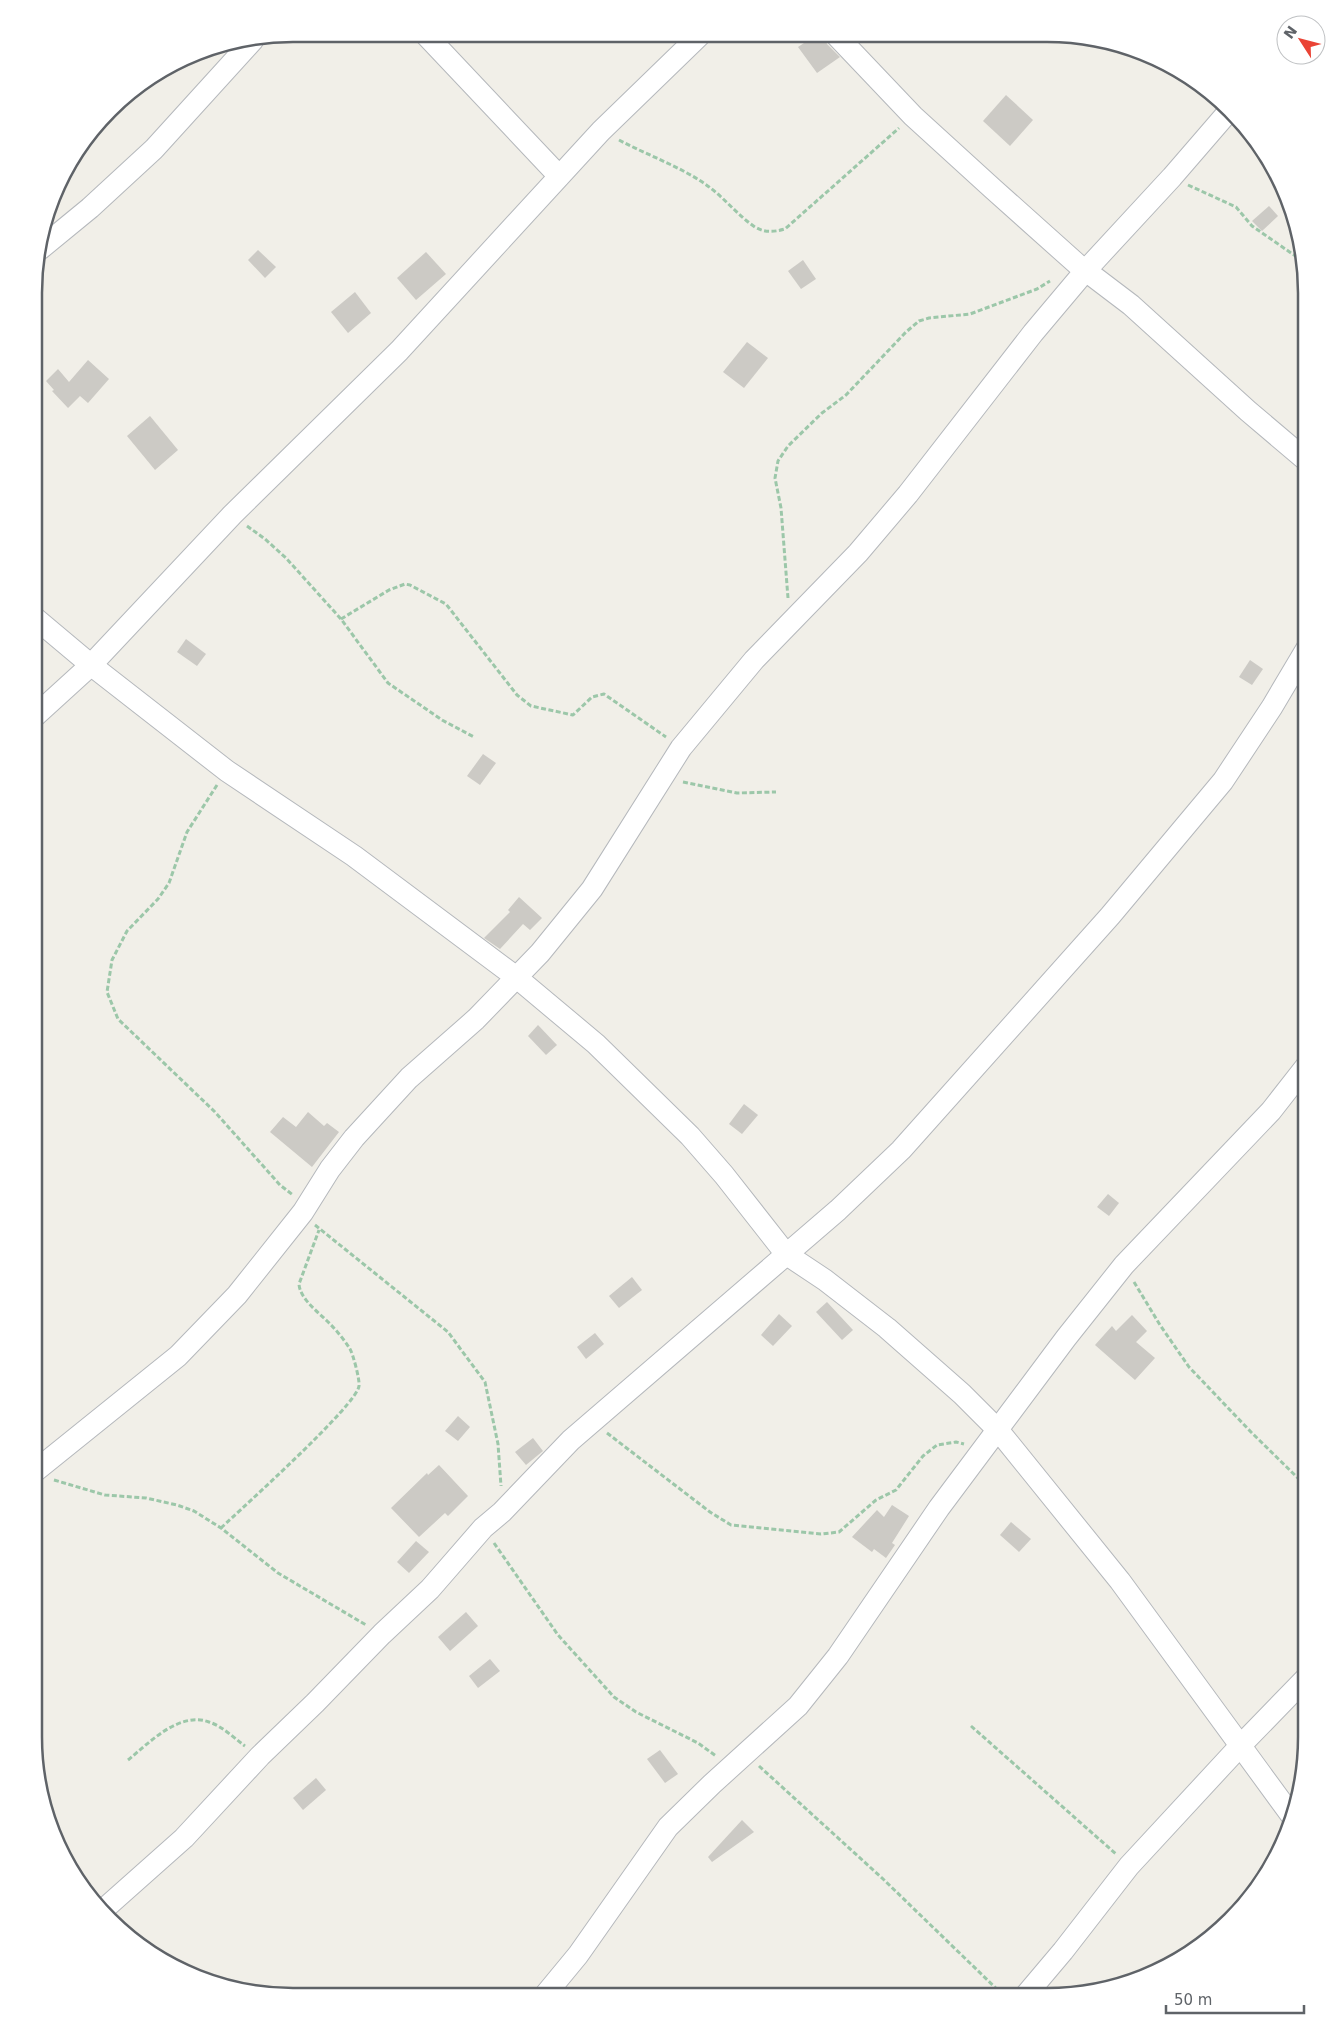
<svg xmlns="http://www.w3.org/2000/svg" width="1341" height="2030" font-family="'DejaVu Sans',sans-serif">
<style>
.building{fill:#cccac5}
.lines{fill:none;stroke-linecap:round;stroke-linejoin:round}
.minor-casing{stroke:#b5b8bc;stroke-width:23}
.path{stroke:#9cc7a9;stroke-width:3;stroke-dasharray:5 2.5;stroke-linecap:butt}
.minor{stroke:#fff;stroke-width:21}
.rim{fill:none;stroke:#5f6368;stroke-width:2.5}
</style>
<rect width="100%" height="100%" fill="#f1efe8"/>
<g class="building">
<polygon points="816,35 824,35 827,44 840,57 817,73 798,47"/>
<polygon points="1006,95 1033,120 1010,146 983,121"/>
<polygon points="1269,206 1278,216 1262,231 1252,221"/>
<polygon points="258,250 276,267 265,278 248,260"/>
<polygon points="426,252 446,274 416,300 397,278"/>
<polygon points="803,260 816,279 801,289 788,271"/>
<polygon points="355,292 371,313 348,333 331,312"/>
<polygon points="747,342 768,358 744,388 723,372"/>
<polygon points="88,360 109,379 88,403 80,396 68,408 52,391 54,390 46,381 58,369 69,382"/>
<polygon points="150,416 178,450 155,470 127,436"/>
<polygon points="186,639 206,654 197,666 177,652"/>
<polygon points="1250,660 1263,669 1252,685 1239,677"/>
<polygon points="483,754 496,763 480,785 467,776"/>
<polygon points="519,897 542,918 530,930 523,924 500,949 484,938 510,912 508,910"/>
<polygon points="538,1025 557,1045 546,1055 528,1036"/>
<polygon points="744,1104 758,1115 742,1134 729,1124"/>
<polygon points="308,1112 324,1126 327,1123 339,1132 312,1167 270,1132 283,1117 296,1127"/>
<polygon points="1108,1194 1119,1203 1109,1216 1097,1207"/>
<polygon points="632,1277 642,1290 619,1308 609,1296"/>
<polygon points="827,1302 853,1330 842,1340 816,1312"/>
<polygon points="779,1314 792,1326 773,1346 761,1335"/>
<polygon points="1132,1315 1147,1331 1136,1342 1155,1358 1135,1380 1095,1345 1112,1326 1116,1331"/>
<polygon points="595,1333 604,1344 586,1359 577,1347"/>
<polygon points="458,1416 470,1427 458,1441 445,1431"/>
<polygon points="533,1438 543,1451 526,1465 515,1452"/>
<polygon points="439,1465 468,1496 448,1516 445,1513 419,1537 391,1508 427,1473 428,1475"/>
<polygon points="892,1505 909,1516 892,1543 895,1545 886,1558 874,1549 872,1552 852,1537 877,1510 884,1517"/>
<polygon points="1011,1522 1031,1539 1019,1552 1000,1535"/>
<polygon points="416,1541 429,1552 409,1573 397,1562"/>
<polygon points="466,1612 478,1626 450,1651 438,1637"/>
<polygon points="490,1659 500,1671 478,1688 469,1676"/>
<polygon points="660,1750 678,1774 665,1783 647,1759"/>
<polygon points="316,1778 326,1790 303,1810 293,1798"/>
<polygon points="742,1820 754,1832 712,1862 708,1857"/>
</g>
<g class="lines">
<g class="minor-casing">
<g id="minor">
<polyline points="425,34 559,176"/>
<polyline points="836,35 913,116 992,188 1077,264 1131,305 1248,411 1307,461"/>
<polyline points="40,249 90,208 154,149 253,40"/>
<polyline points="35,618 91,665 227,771 354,856 516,977 596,1044 690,1136 724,1175 786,1254 825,1280 887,1328 962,1394 998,1430 1120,1581 1294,1819"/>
<polyline points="35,716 91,665 232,515 399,351 601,131 700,35"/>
<polyline points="34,1472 178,1356 237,1295 303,1212 330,1169 354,1138 409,1078 476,1019 540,953 592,889 681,748 754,660 858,553 908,494 1033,333 1086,270 1172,177 1229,111"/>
<polyline points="103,1910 184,1838 260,1756 315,1703 382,1634 430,1589 483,1528 502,1512 571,1440 838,1210 901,1150 1110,916 1223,781 1272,707 1307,648"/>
<polyline points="545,1995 578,1955 668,1827 712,1784 798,1706 838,1656 939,1508 1066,1338 1124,1265 1271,1111 1307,1065"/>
<polyline points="1025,1996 1063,1951 1129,1866 1241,1745 1307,1677"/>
</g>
</g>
<g class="path">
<path d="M619 140C647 155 679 166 705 184 723 196 737 215 755 227 765 233 774 232 785 229L899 128"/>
<polyline points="1188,185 1236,207 1252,226 1294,255 1300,257"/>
<polyline points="247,526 265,539 286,558 341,619 388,683 442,720 474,737"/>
<polyline points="788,598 781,508 775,478 778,461 788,446 822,413 846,395 906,332 919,321 929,318 970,314 1037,289 1050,281"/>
<polyline points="341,619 389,590 405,584 410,585 446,604 517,695 531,706 573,715 592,697 604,694 666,737"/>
<polyline points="683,782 737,793 776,792"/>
<polyline points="217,785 187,832 169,883 158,899 127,931 112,960 107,992 118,1019 215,1112 280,1185 293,1195"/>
<polyline points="315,1225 448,1332 485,1382 498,1444 501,1486"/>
<polyline points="1134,1282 1160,1325 1189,1367 1251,1432 1307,1487"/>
<polyline points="607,1433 710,1512 731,1525 821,1534 839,1532 876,1500 896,1490 923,1456 937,1445 956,1442 964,1444"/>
<polyline points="54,1480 105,1495 146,1498 177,1505 194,1511 221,1528 278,1573 366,1625"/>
<path d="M221 1528C242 1508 357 1405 359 1386 360 1380 353 1354 350 1349 345 1341 338 1332 331 1325 321 1314 300 1300 299 1284L319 1230"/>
<polyline points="494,1543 558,1635 614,1697 636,1712 698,1743 716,1756"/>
<polyline points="971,1726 1116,1854"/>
<path d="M128 1760C149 1743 179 1711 209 1722 222 1726 234 1738 245 1746"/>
<polyline points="759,1766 882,1878 1004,1996"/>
</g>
<use href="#minor" class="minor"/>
</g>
<path d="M0 0H1341V2030H0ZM293 42H1047A251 251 0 0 1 1298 293V1737A251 251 0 0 1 1047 1988H293A251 251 0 0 1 42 1737V293A251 251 0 0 1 293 42Z" fill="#fff" fill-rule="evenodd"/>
<path class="rim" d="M293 42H1047A251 251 0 0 1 1298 293V1737A251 251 0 0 1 1047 1988H293A251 251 0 0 1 42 1737V293A251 251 0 0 1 293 42Z"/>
<g transform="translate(1301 40) rotate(306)"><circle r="24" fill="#ffffff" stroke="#bfc1c3"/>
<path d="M0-4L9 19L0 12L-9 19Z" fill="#ea4335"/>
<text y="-8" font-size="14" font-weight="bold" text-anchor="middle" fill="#5f6368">N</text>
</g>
<path d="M1166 2005v8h138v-8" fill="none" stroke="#5f6368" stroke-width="2.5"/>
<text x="1174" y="2005" font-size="15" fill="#5f6368" stroke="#ffffff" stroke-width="4" paint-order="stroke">50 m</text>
</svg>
